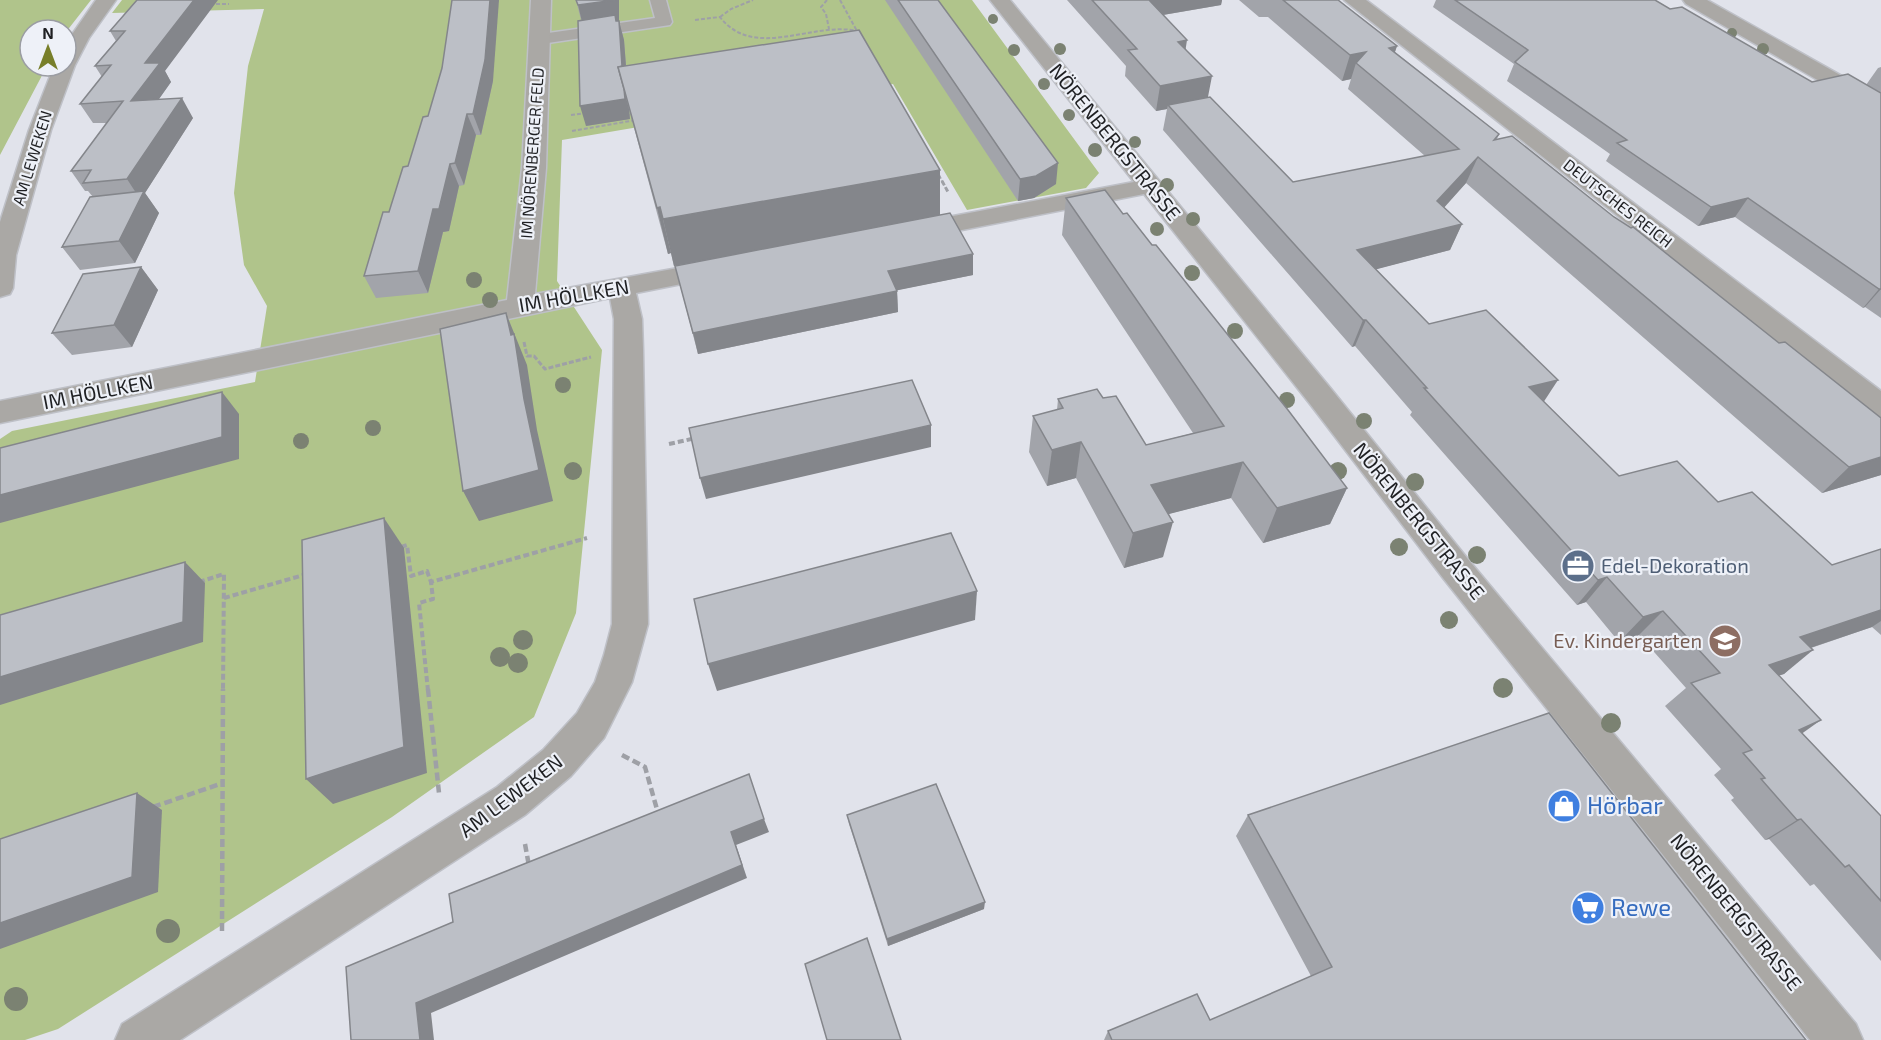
<svg xmlns="http://www.w3.org/2000/svg" width="1881" height="1040" font-family="'Exo 2',sans-serif">
<style>
.green{fill:#b0c48b}
.lines{fill:none;stroke-linecap:round;stroke-linejoin:round}
.lane-casing{stroke:#bec0c7;stroke-width:3}
.street-casing{stroke:#bec0c7;stroke-width:3}
.path-far3{stroke:#9ea0a6;stroke-width:2;stroke-dasharray:4 2;stroke-linecap:butt}
.path-far2{stroke:#9ea0a6;stroke-width:3;stroke-dasharray:5 2;stroke-linecap:butt}
.path-far1{stroke:#9ea0a6;stroke-width:4;stroke-dasharray:6 3;stroke-linecap:butt}
.path{stroke:#9ea0a6;stroke-width:4.5;stroke-dasharray:8 4;stroke-linecap:butt}
.lane{fill:#aaa8a5;fill-rule:evenodd}
.street{fill:#aaa8a5;fill-rule:evenodd}
.tree{fill:#7b8272}
.wall{fill:#a2a4aa}
.shaded-wall{fill:#84868b}
.building{fill:#bcbfc6;stroke:#84868b;stroke-width:1.5}
.labels{text-anchor:middle;stroke-width:4.5;stroke-linejoin:round;paint-order:stroke}
.far-street-label{font-size:16px;fill:#1f2023;stroke:#eef1f8}
.street-label{font-size:20px;fill:#1f2023;stroke:#eef1f8}
.service-label{font-size:20px;fill:#4e5e75;stroke:#eef1f8;text-anchor:start}
.education-label{font-size:20px;fill:#785e54;stroke:#eef1f8;text-anchor:end}
.near-shop-label{font-size:24px;fill:#366cbe;stroke:#eef1f8;text-anchor:start}
</style>
<rect width="100%" height="100%" fill="#e1e3eb"/>
<g class="green">
<polygon points="0,0 91,0 66,32 66,30 30,30 30,66 47,66 0,155"/>
<polygon points="122,0 972,0 1099,173 1086,188 967,210 893,84 562,140 557,281 602,350 576,613 534,717 392,817 58,1029 25,1040 0,1040 0,439 12,431 255,382 267,306 244,265 234,193 248,66 264,9 112,13"/>
</g>
<g class="lines">
<g class="lane-casing">
<polygon id="lane" points="650,0 666,0 672,22 670,25 541,44 533,39 541,34 655,18"/>
</g>
<g class="street-casing">
<g id="street">
<polygon points="96,0 116,0 89,38 75,65 51,130 16,255 13,288 10,294 0,297 0,222 29,130 54,66 66,66 66,43"/>
<polygon points="531,0 551,0 546,168 535,294 722,260 731,262 735,268 731,274 722,276 636,293 642,319 643,350 648,624 632,682 604,738 571,776 525,815 180,1040 115,1040 122,1024 497,787 543,750 577,713 595,682 604,655 612,624 614,319 610,298 0,423 0,401 507,300 522,168"/>
<polygon points="990,0 1010,0 1332,390 1467,558 1856,1024 1863,1040 1810,1040 1443,578 1310,404 1144,194 911,240 902,237 898,232 902,227 911,224 1134,182"/>
<polygon points="1344,0 1366,0 1881,391 1881,418 1870,415"/>
<polygon points="1683,0 1707,0 1881,98 1881,114 1873,112 1686,4"/>
</g>
</g>
<g class="path-far3">
<polyline points="827,0 821,7 826,14 829,29"/>
<polyline points="840,0 858,33"/>
<polyline points="210,4 229,4"/>
<polyline points="720,17 731,9 753,0"/>
<path d="M695 20 720 17C754 61 812 21 857 31"/>
<polyline points="571,115 587,113"/>
<polyline points="572,131 636,120"/>
<polyline points="939,175 943,183"/>
</g>
<g class="path-far2">
<polyline points="942,181 948,192"/>
<polyline points="524,342 527,356 534,356 545,369 591,357"/>
</g>
<g class="path-far1">
<polyline points="669,444 696,438"/>
<polyline points="401,547 407,545 411,576 427,571 431,582 587,538"/>
<polyline points="199,582 224,574 223,691"/>
<polyline points="224,598 307,574"/>
<polyline points="428,691 419,603 433,599 431,582"/>
</g>
<g class="path">
<polyline points="428,689 439,793"/>
<polyline points="622,755 645,767 658,813"/>
<polyline points="153,807 223,783"/>
<polyline points="525,844 529,866"/>
<polyline points="222,931 223,689"/>
</g>
<use href="#lane" class="lane"/>
<use href="#street" class="street"/>
</g>
<g class="tree">
<circle cx="993" cy="19" r="5"/>
<circle cx="1732" cy="33" r="5"/>
<circle cx="1060" cy="49" r="6"/>
<circle cx="1763" cy="49" r="6"/>
<circle cx="1014" cy="50" r="6"/>
<circle cx="1044" cy="84" r="6"/>
<circle cx="1069" cy="115" r="6"/>
<circle cx="1135" cy="142" r="6"/>
<circle cx="1095" cy="150" r="7"/>
<circle cx="1167" cy="185" r="7"/>
<circle cx="1193" cy="219" r="7"/>
<circle cx="1157" cy="229" r="7"/>
<circle cx="1192" cy="273" r="8"/>
<circle cx="474" cy="280" r="8"/>
<circle cx="490" cy="300" r="8"/>
<circle cx="1235" cy="331" r="8"/>
<circle cx="563" cy="385" r="8"/>
<circle cx="1287" cy="400" r="8"/>
<circle cx="1364" cy="421" r="8"/>
<circle cx="373" cy="428" r="8"/>
<circle cx="301" cy="441" r="8"/>
<circle cx="573" cy="471" r="9"/>
<circle cx="1338" cy="471" r="9"/>
<circle cx="1415" cy="482" r="9"/>
<circle cx="1399" cy="547" r="9"/>
<circle cx="1477" cy="555" r="9"/>
<circle cx="1449" cy="620" r="9"/>
<circle cx="523" cy="640" r="10"/>
<circle cx="500" cy="657" r="10"/>
<circle cx="518" cy="663" r="10"/>
<circle cx="1503" cy="688" r="10"/>
<circle cx="1611" cy="723" r="10"/>
<circle cx="168" cy="931" r="12"/>
<circle cx="16" cy="999" r="12"/>
</g>
<g class="wall">
<polygon points="137,0 165,71 171,82 159,99 193,118 145,193 159,213 135,263 80,270 62,247 93,197 88,191 85,191 71,171 107,123 93,123 80,104 102,77 95,66 116,41 110,31"/>
<polygon points="576,0 619,0 619,21 624,40 626,66 940,170 940,215 973,275 897,290 898,312 698,354 675,266 779,246 674,266 671,253 668,254 629,109 630,119 586,126 581,20"/>
<polygon points="885,0 938,0 1056,184 1034,198 1018,201"/>
<polygon points="1067,0 1222,0 1221,5 1163,15 1186,49 1208,97 1293,182 1425,156 1348,89 1351,79 1342,81 1268,17 1259,17 1239,0 1338,0 1397,46 1395,52 1499,134 1497,139 1881,475 1822,493 1466,183 1444,207 1462,224 1450,250 1376,269 1429,324 1544,402 1619,476 1718,502 1832,565 1881,549 1881,635 1872,627 1811,648 1784,674 1779,675 1803,734 1881,816 1881,961 1814,884 1810,886 1769,839 1765,840 1731,800 1734,798 1714,775 1721,769 1665,706 1686,688 1639,635 1619,642 1586,602 1577,605 1410,415 1412,412 1355,346 1352,347 1163,130 1167,109 1156,111 1125,76 1126,66"/>
<polygon points="1436,0 1655,0 1670,9 1812,82 1866,85 1878,68 1881,67 1881,318 1865,307 1863,308 1735,217 1698,226 1606,161 1610,154 1507,81 1514,64 1433,7"/>
<polygon points="493,81 481,135 476,135 464,185 459,186 449,231 443,232 428,293 376,298 364,276 408,166"/>
<polygon points="1066,198 1123,214 1152,245 1347,488 1330,524 1263,543 1231,498 1168,514 1163,557 1124,568 1076,478 1047,486 1029,452 1033,416 1057,410 1058,399 1103,398 1146,445 1193,433 1062,235"/>
<polygon points="141,267 158,290 132,347 72,355 52,333"/>
<polygon points="847,815 984,909 888,946 849,824"/>
<polygon points="1248,815 1806,1040 1104,1040 1108,1031 1210,1020 1311,976 1236,836"/>
</g>
<g class="shaded-wall">
<polygon points="194,0 218,0 165,71 171,82 144,120 131,101 145,63"/>
<polygon points="490,0 499,0 493,81 481,135 473,114"/>
<polygon points="615,0 619,0 619,21 624,40 629,105 624,87 583,26 578,5"/>
<polygon points="1142,0 1222,0 1221,5 1139,19"/>
<polygon points="1187,40 1183,66 1178,42"/>
<polygon points="1397,46 1388,71 1389,48"/>
<polygon points="1366,52 1356,63 1351,79 1342,81 1350,55"/>
<polygon points="1212,76 1207,102 1168,105 1167,109 1156,111 1160,86"/>
<polygon points="624,90 629,109 630,119 586,126 580,106"/>
<polygon points="182,98 193,118 145,193 159,213 135,263 119,241 140,199 127,179"/>
<polygon points="467,114 476,135 464,185 455,163"/>
<polygon points="1478,157 1466,183 1426,228 1437,201"/>
<polygon points="1058,163 1056,184 1034,198 1018,201 1020,179"/>
<polygon points="450,164 459,186 449,231 443,232 428,293 418,271 433,209"/>
<polygon points="940,170 940,216 674,266 663,219"/>
<polygon points="1748,198 1735,217 1698,226 1711,207"/>
<polygon points="660,207 671,253 668,254 657,208"/>
<polygon points="1462,224 1450,250 1347,277 1357,250"/>
<polygon points="973,254 973,275 889,292 888,271"/>
<polygon points="141,267 158,290 132,347 114,325"/>
<polygon points="1879,289 1881,289 1865,307 1863,308"/>
<polygon points="897,291 898,312 698,354 693,333"/>
<polygon points="506,313 527,365 537,430 553,501 479,521 463,491 524,399"/>
<polygon points="1363,320 1366,320 1355,346 1352,347"/>
<polygon points="1558,380 1541,406 1529,387"/>
<polygon points="222,392 239,414 239,459 0,523 0,495"/>
<polygon points="931,425 931,447 706,499 700,478"/>
<polygon points="1081,442 1076,478 1047,486 1052,450"/>
<polygon points="1881,457 1881,475 1822,493 1849,467"/>
<polygon points="1243,462 1231,498 1142,521 1151,485"/>
<polygon points="1347,488 1330,524 1263,543 1277,508"/>
<polygon points="384,518 404,548 427,773 333,804 306,779"/>
<polygon points="1173,522 1163,557 1124,568 1133,533"/>
<polygon points="185,562 205,583 203,642 0,705 0,677"/>
<polygon points="1607,577 1586,602 1577,605 1598,580"/>
<polygon points="977,591 975,620 717,691 708,664"/>
<polygon points="1881,610 1881,621 1872,627 1771,661 1800,637"/>
<polygon points="1663,611 1639,635 1619,642 1643,617"/>
<polygon points="1813,650 1784,674 1741,688 1769,665"/>
<polygon points="1821,720 1790,742 1799,730"/>
<polygon points="137,793 162,810 158,892 0,949 0,923"/>
<polygon points="764,819 769,832 736,845 747,878 431,1013 434,1040 420,1040 416,1003 731,832"/>
<polygon points="1801,819 1769,839 1765,840 1797,820"/>
<polygon points="985,902 984,909 888,946 887,939"/>
</g>
<g class="building">
<polygon points="137,0 194,0 145,63 160,63 131,101 182,98 127,179 83,183 91,170 71,171 123,101 80,104 111,65 95,66 125,31 110,31"/>
<polygon points="452,0 490,0 485,60 473,114 467,114 455,163 450,164 439,209 433,209 418,271 364,276 383,212 389,212 403,167 408,166 423,117 428,116 442,68"/>
<polygon points="576,0 615,0 578,5"/>
<polygon points="898,0 938,0 1058,163 1036,176 1020,179"/>
<polygon points="1092,0 1149,0 1187,40 1178,42 1212,76 1160,86 1128,50 1137,49"/>
<polygon points="1283,0 1338,0 1397,46 1389,48 1499,134 1494,140 1512,136 1614,217 1631,228 1633,227 1779,343 1785,342 1881,418 1881,457 1849,467 1478,157 1437,201 1462,224 1357,250 1429,324 1486,310 1558,380 1529,387 1619,476 1677,461 1718,502 1752,492 1832,565 1881,549 1881,610 1800,637 1813,650 1769,665 1821,720 1799,730 1881,816 1881,901 1849,865 1845,867 1801,819 1797,820 1761,779 1765,778 1743,753 1752,750 1691,683 1720,673 1663,611 1643,617 1607,577 1598,580 1424,388 1427,388 1366,320 1363,320 1168,105 1210,97 1293,182 1459,149 1356,63 1366,52 1350,55"/>
<polygon points="1455,0 1655,0 1670,9 1682,7 1812,82 1848,74 1881,93 1881,289 1879,289 1748,198 1711,207 1617,143 1627,140 1515,62 1528,50"/>
<polygon points="615,15 616,21 619,21 622,66 618,67 624,89 625,99 580,106 578,21"/>
<polygon points="859,30 940,170 663,219 660,207 657,208 618,67"/>
<polygon points="1105,190 1123,214 1127,213 1152,245 1156,245 1288,410 1347,488 1277,508 1243,462 1151,485 1173,522 1133,533 1081,442 1052,450 1033,416 1063,408 1058,399 1097,389 1103,398 1116,396 1146,445 1224,426 1066,198"/>
<polygon points="144,191 119,241 62,247 90,197"/>
<polygon points="950,213 973,254 888,271 897,291 693,333 675,266"/>
<polygon points="141,267 114,325 52,333 83,274"/>
<polygon points="506,313 511,335 514,334 524,399 539,470 463,491 440,329"/>
<polygon points="912,380 931,425 700,478 689,428"/>
<polygon points="222,392 222,437 0,495 0,448"/>
<polygon points="384,518 404,747 306,779 302,540"/>
<polygon points="951,533 977,591 708,664 694,599"/>
<polygon points="185,562 183,622 0,677 0,615"/>
<polygon points="1549,713 1806,1040 1112,1040 1108,1031 1197,994 1210,1020 1332,967 1248,815"/>
<polygon points="749,774 764,819 731,832 742,865 416,1003 420,1040 351,1040 346,967 453,922 449,894"/>
<polygon points="936,784 985,902 887,939 847,815"/>
<polygon points="137,793 132,877 0,923 0,839"/>
<polygon points="867,938 901,1040 827,1040 805,964"/>
</g>
<defs>
<g id="office-disc" transform="scale(1.725)"><circle r="9.5" fill="#5c6f8a" stroke="#eef1f8"/><path d="M-6-3h4V-5.5h4V-3h4V5H-6ZM-1-4.5V-3h2v-1.5ZM-6 0V1H6V0Z" fill="#fff"/></g>
<g id="school-disc" transform="scale(1.725)"><circle r="9.5" fill="#8d6e63" stroke="#eef1f8"/><path d="M0-5L7-2L0 1L-7-2ZM-4 1L0 2.5L4 1V4Q0 6-4 4Z" fill="#fff"/></g>
<g id="shop-disc" transform="scale(1.725)"><circle r="9.5" fill="#3f7fe0" stroke="#eef1f8"/><path d="M-5-2.5h2.3a2.7 3.5 0 0 1 5.4 0H5L5.5 6h-11ZM-1.5-2.5h3a1.5 2.3 0 0 0-3 0Z" fill="#fff"/></g>
<g id="supermarket-disc" transform="scale(1.725)"><circle r="9.5" fill="#3f7fe0" stroke="#eef1f8"/><path d="M-6-5.5h2.5l.6 2H6L4.5 2H-2.5L-4.4-4H-6ZM-1.5 3.2a1.3 1.3 0 1 0 .1 0ZM3 3.2a1.3 1.3 0 1 0 .1 0Z" fill="#fff"/></g>
</defs>
<g fill-rule="evenodd">
<use href="#office-disc" x="1578" y="566"/>
<use href="#school-disc" x="1725" y="641"/>
<use href="#shop-disc" x="1564" y="806"/>
<use href="#supermarket-disc" x="1588" y="908"/>
</g>
<g class="labels">
<g class="far-street-label">
<text transform="translate(532 153) rotate(-86)" y="6">IM NÖRENBERGER FELD</text>
<text transform="translate(32 158) rotate(-73)" y="6">AM LEWEKEN</text>
<text transform="translate(1618 203) rotate(38)" y="6">DEUTSCHES REICH</text>
</g>
<g class="street-label">
<text transform="translate(1115 142) rotate(51)" y="7">NÖRENBERGSTRASSE</text>
<text transform="translate(574 296) rotate(-10)" y="7">IM HÖLLKEN</text>
<text transform="translate(98 392) rotate(-11)" y="7">IM HÖLLKEN</text>
<text transform="translate(1419 521) rotate(51)" y="7">NÖRENBERGSTRASSE</text>
<text transform="translate(511 796) rotate(-37)" y="7">AM LEWEKEN</text>
<text transform="translate(1736 912) rotate(51)" y="7">NÖRENBERGSTRASSE</text>
</g>
<g class="service-label">
<text x="1601" y="573">Edel-Dekoration</text>
</g>
<g class="education-label">
<text x="1702" y="648">Ev. Kindergarten</text>
</g>
<g class="near-shop-label">
<text x="1587" y="814">Hörbar</text>
<text x="1611" y="916">Rewe</text>
</g>
</g>
<g transform="translate(48 48)"><circle r="28" fill="#eef1f8" stroke="#9b9da3" stroke-width="1.5"/>
<path d="M0-4.5L10 22L0 15L-10 22Z" fill="#787f2a"/>
<text y="-9" font-size="16" font-weight="bold" text-anchor="middle" fill="#1f2023">N</text>
</g>
</svg>
